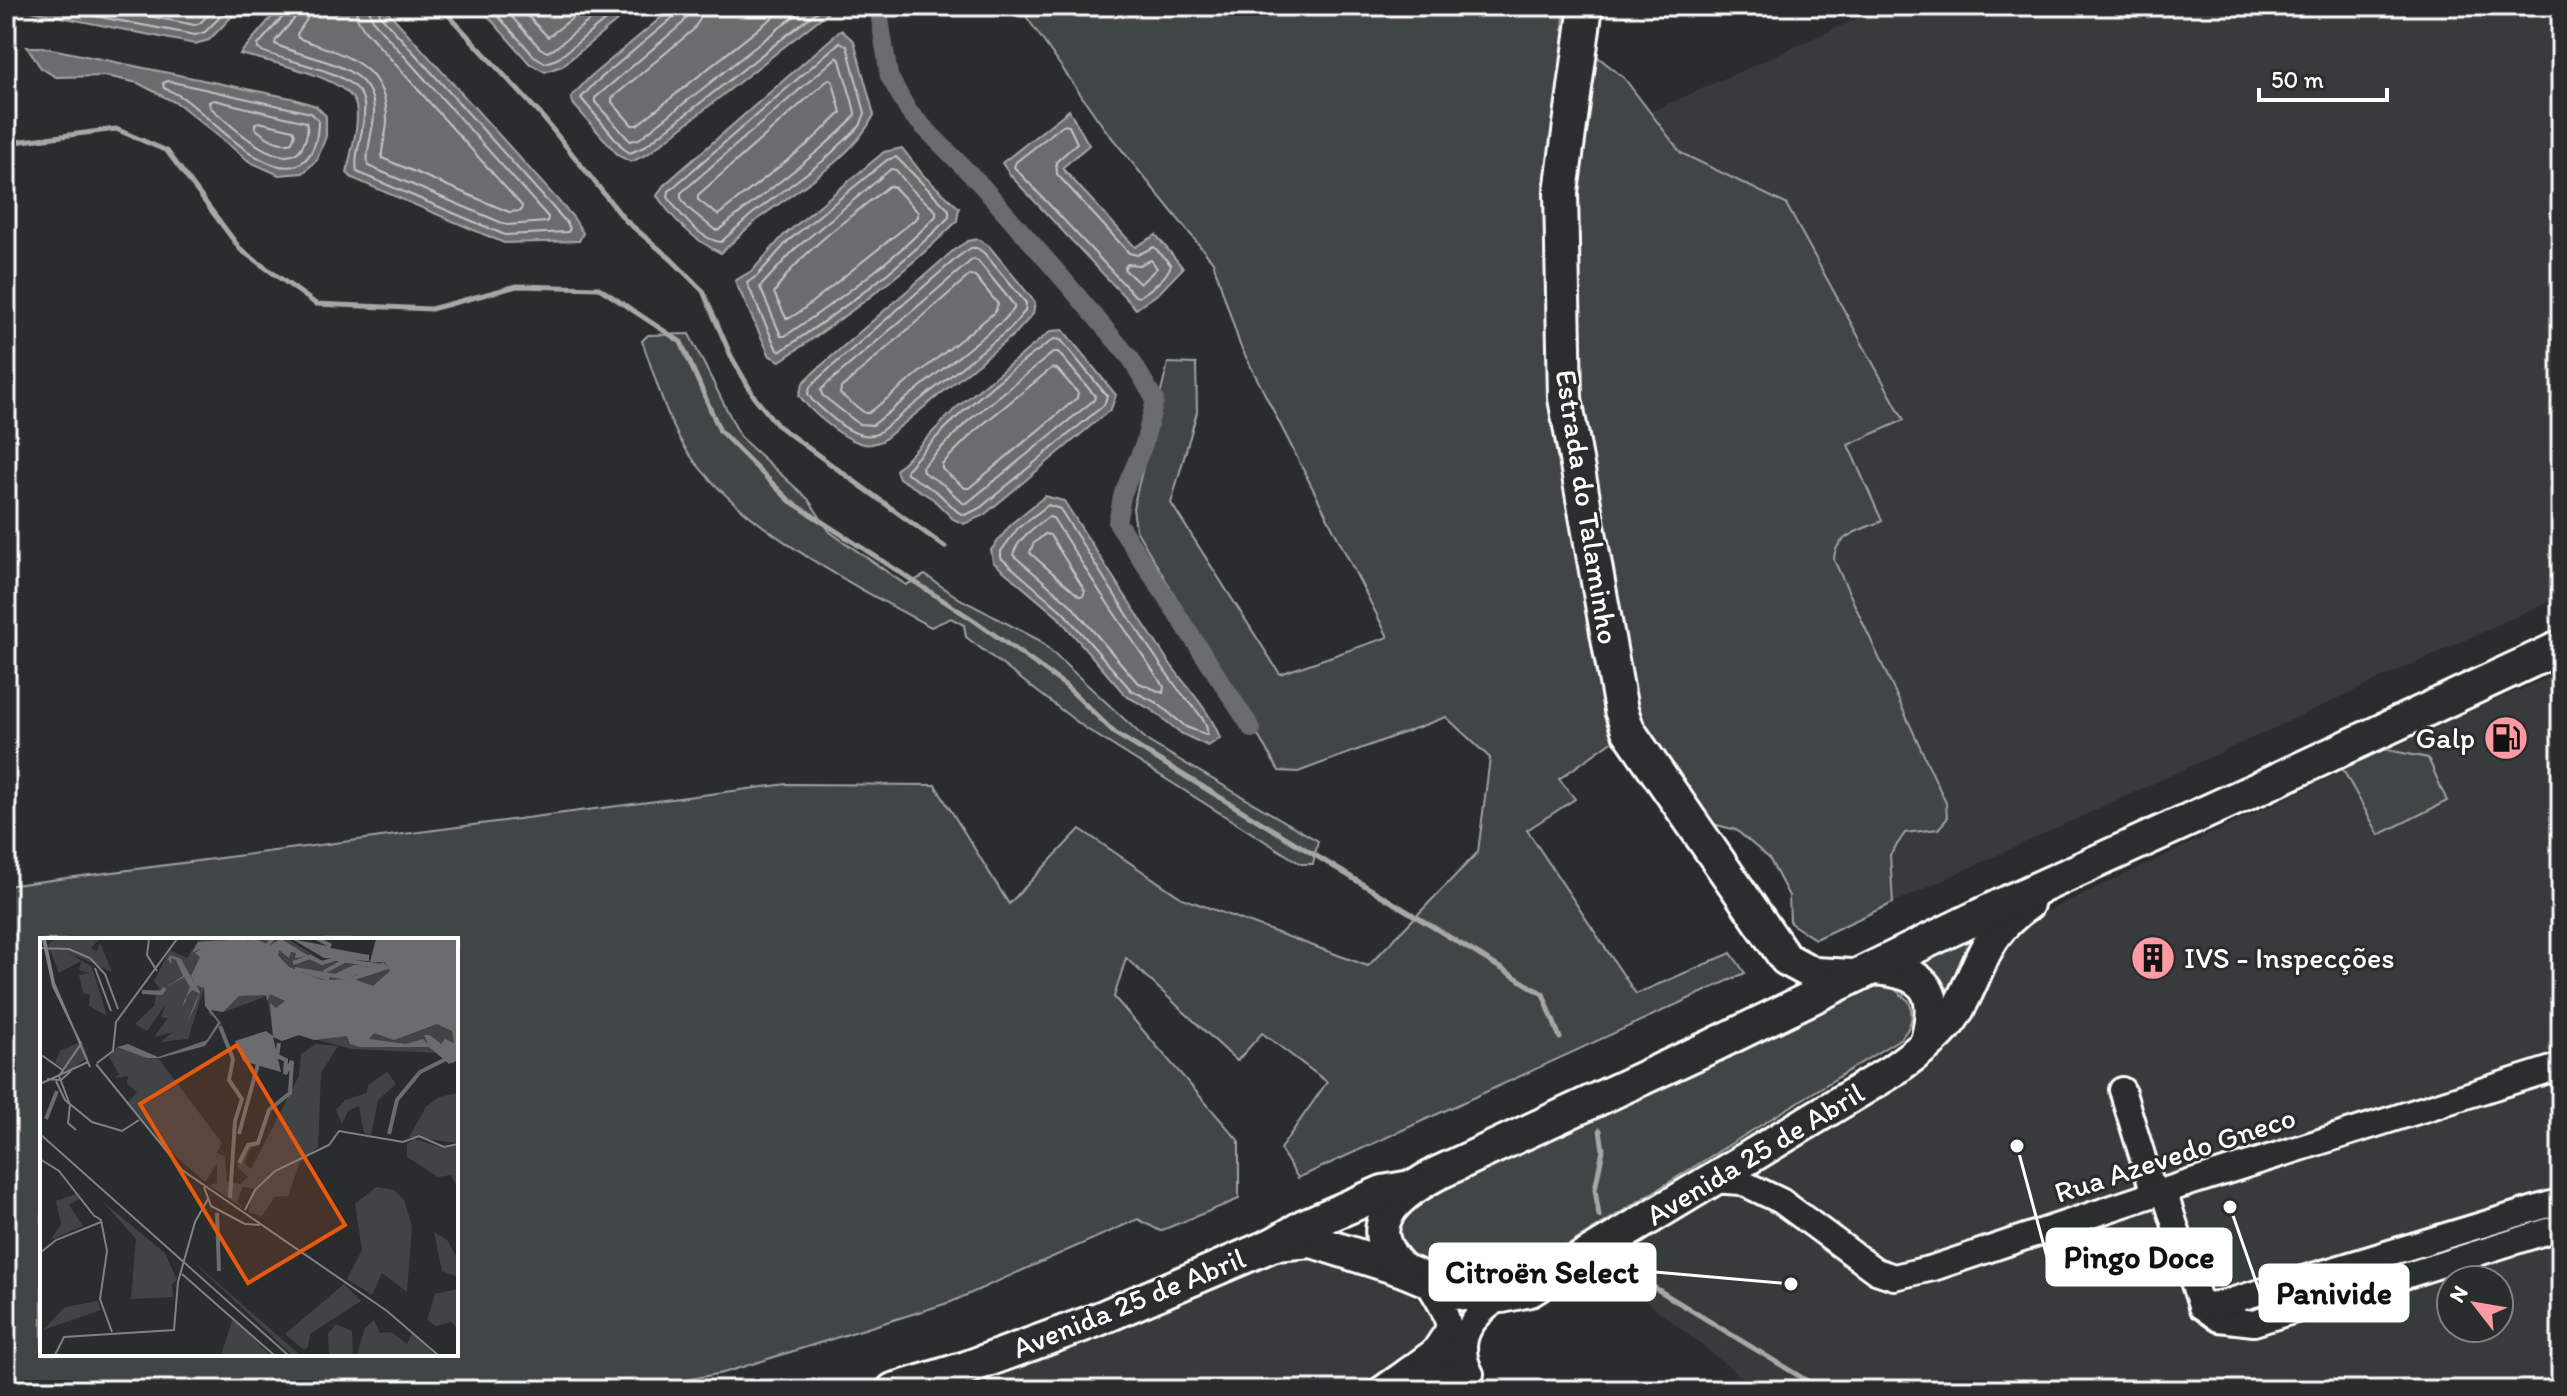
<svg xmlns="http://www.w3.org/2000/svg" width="2567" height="1396" font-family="Itim,sans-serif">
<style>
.built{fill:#373a3b;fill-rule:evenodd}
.green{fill:#414445;stroke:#a0a2a2;stroke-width:2;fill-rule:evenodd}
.water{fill:#6a6c6d;stroke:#a6a7a7;stroke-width:2}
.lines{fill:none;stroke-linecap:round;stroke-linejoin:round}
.shore{stroke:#c3c4c5;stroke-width:2}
.stream{stroke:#a6a7a7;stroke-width:5}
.canal{stroke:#6a6c6d;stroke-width:18}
.minor-casing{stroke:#fff;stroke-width:30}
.major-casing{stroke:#fff;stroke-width:38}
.minor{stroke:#2a2d2e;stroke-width:24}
.major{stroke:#2a2d2e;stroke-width:32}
.labels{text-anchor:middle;stroke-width:6;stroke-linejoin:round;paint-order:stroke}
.street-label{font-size:30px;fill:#fff;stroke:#2a2d2e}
.poi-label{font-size:30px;fill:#fff;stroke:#2a2d2e;text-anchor:end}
.inset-river{fill:none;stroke:#6a6c6d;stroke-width:4}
.inset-road{fill:none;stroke:#7f8182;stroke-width:2}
.view{fill:#e8590c;fill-opacity:0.15;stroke:#e8590c;stroke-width:4}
.inset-edge{fill:none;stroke:#fff;stroke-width:4}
.leader{fill:none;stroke:#fff;stroke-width:3}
.callout-dot{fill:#fff;stroke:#2a2d2e;stroke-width:3}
.callout{fill:#fff;stroke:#fff;stroke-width:3}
.callout-label{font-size:32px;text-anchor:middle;font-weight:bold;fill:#111}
</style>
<rect width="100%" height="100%" fill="#2a2d2e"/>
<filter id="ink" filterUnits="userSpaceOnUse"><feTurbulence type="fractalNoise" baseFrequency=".0125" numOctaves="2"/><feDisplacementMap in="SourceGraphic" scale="16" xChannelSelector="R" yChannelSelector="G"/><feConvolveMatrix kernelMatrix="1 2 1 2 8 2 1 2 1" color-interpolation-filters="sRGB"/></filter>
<g filter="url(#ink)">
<g class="built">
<polygon points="1885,6 2561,6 2561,596 1815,939 1628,122"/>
<path d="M2561 672V1390H1758L1598 1263 1939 1048 2024 922 2466 713ZM2451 1280H2499V1328H2451Z"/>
<polygon points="1290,1256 1320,1258 1370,1273 1406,1290 1424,1306 1481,1390 932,1390"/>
</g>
<g class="green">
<path d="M1019 6H1565L1563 29 1624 78 1681 153 1786 204 1904 420 1848 445 1882 521C1862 530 1834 535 1834 560L1946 803 1947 819 1938 829 1905 833 1890 855 1893 903 1815 939 1790 923 1789 896 1769 858 1736 830 1705 822 1618 737 1559 779 1575 799 1527 830 1636 994 1731 953 1745 973 1298 1178 1280 1149 1327 1082 1262 1033 1237 1061 1126 958 1114 997 1239 1141V1199L1160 1231 1138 1219 951 1302 723 1373 630 1390H6V886L787 784 935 785 1009 904 1080 829 1182 898 1368 966 1478 852 1490 758 1446 717 1298 772 1279 771 1136 530 1133 508 1168 363 1196 364 1197 412 1171 503 1280 674 1388 637 1240 345 1213 262 1104 128ZM42 940H456V1354H42Z"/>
<path d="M689 334 741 438 808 499 830 532 906 585 925 575 960 599 1039 640 1149 742 1318 841 1313 864H1301L1085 728 966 637 964 625 951 618 931 627C852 585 729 521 682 443 665 414 654 373 642 341L648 335Z"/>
<polygon points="2383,749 2428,758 2447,801 2379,835 2342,768"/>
<polygon points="1994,919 1950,1009 1904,963"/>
<path d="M1882 985 1893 988 1909 1001C1914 1015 1912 1026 1901 1038L1531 1268 1491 1277 1466 1275 1439 1268 1418 1259 1408 1251 1401 1242 1399 1222 1412 1202 1870 988Z"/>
</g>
<g class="water">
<polygon points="6,6 242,6 209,40 195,44"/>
<path d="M281 6H383L573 217 583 233 579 241 504 243 352 178 347 173C350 152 360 127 356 106 351 77 265 61 240 54Z"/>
<polygon points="479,6 635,6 562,66 545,72 529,63"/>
<polygon points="675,6 836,6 648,154 631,162 619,156 574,105 571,97 590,77"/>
<path d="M841 30 854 41 874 115C852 160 797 189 758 219 745 230 733 242 721 253 693 240 674 220 657 196L663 186Z"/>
<polygon points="27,47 42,47 291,98 316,106 326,116 326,136 317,160 303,173 279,175 250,162 180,105 138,83 106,76 56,77 41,68"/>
<polygon points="1069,110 1089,145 1062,168 1135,247 1156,235 1183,268 1159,293 1136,309 1011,176 1002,163"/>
<path d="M902 148 924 176 959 208 957 221C905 274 842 319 780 361L770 356 735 281 753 270 783 236 884 152Z"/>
<path d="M978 239 989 246 1035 302 1033 314 1016 333 882 441C875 443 870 446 864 444 844 440 809 411 799 395L803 383 815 371 955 249 968 241Z"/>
<polygon points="1063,330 1116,395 1111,409 984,515 964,524 953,519 933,499 899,478 896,470 956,408 1051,331"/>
<path d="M1045 496 1064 501C1098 554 1133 609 1169 662 1186 687 1210 710 1220 738L1208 746 1182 734 1152 710 1126 696 1058 617 993 562 991 550 1012 523Z"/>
</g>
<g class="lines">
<g class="shore">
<polyline points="42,6 195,35 205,32 231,6"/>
<polyline points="95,6 195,25 200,23 217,6"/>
<path d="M286 6 285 14 258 45V49C282 63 360 69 364 104 367 127 353 151 357 172L505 235 568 232 570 228 566 222 380 15 378 6"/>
<path d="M297 6 294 19 276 40 275 44C308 61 372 61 374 110 375 128 365 148 368 166L507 225 547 222 548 217 373 21 368 6"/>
<path d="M309 6 307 19 297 34 298 38C342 55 387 62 387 121 387 134 381 146 382 158L509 212 521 211 522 206 364 29 357 18 356 6"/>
<polyline points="489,6 534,56 546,63 559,58 622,6"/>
<polyline points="502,6 540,48 547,52 554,49 607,6"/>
<polyline points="518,6 548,37 588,6"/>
<polyline points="679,6 676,15 595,83 581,98 624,149 630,153 644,147 824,6"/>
<polyline points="690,6 688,15 683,23 595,98 595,102 630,141 639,139 807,6"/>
<polyline points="702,6 700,19 693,30 612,98 612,102 632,125 637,125 787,6"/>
<path d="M840 42 847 46 865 113 860 126 823 161 751 215 721 242C700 240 679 213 668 197L669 191Z"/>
<path d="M837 57 840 60C842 70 855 106 855 114 853 128 737 214 719 230H715L688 208 681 198V193Z"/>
<polygon points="829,79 833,82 841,113 808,144 718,215 698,200 698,195"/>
<path d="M168 81 311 113 318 120C318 134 316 150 305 160 273 189 211 118 186 100 180 95 172 92 164 88L163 83Z"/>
<path d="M214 100 306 122C309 130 307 137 303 145 286 180 226 121 210 107L209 102Z"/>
<path d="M259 122 293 130 295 134 292 142C279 147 264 136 255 128V124Z"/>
<path d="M1063 125 1069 126 1077 143 1056 162 1057 174 1129 253 1137 255 1154 247 1171 265C1166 279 1151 289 1139 297L1135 296 1014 167 1016 162Z"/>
<path d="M896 157 949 210V217C900 268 840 311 781 351L777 350 747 283 758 275 788 241 887 160Z"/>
<path d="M891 169 896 170 911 189 936 211V216C894 260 836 302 785 336H781L760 287 795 249Z"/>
<path d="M889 186 894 187 918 212V217L801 311 790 318H786L774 293C796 255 854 214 889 186Z"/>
<path d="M971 248H977L984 253 1026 303 1025 311 1011 328 877 434C853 442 829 414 812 400L808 394 810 387 820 377 959 256Z"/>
<polygon points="973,259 978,261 1014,305 1014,309 1004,320 873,425 859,424 822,395 821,390 827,384"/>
<polygon points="1151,260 1157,268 1140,284 1124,269 1127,264 1139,265"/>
<polygon points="970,275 975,276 998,304 995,312 869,413 865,413 840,394 841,388"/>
<path d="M1054 339 1061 340 1107 396 1104 405 980 508 965 515 958 512 937 492 907 474V469C949 421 1001 376 1054 339Z"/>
<polygon points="1054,352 1058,352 1095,396 1094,400 967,503 963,503 944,485 923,472 922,467 968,421"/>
<polygon points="1052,368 1057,369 1078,393 1077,398 969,488 965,488 942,469 942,464 976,430"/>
<path d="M1048 505 1060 509C1098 568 1134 628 1175 685 1184 698 1210 720 1207 735L1186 727 1157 703 1131 690 1063 612 1001 558V551L1018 528Z"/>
<path d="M1048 517 1053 518 1102 595 1164 687 1163 693 1137 682 1070 604 1013 555C1018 538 1034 528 1048 517Z"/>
<polygon points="1045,534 1050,535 1085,591 1083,596 1079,596 1030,553 1033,544"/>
</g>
<g class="stream">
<polyline points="440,6 541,115 625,220 671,259 703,291 731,356 755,398 778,426 945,547"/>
<polyline points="6,141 15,142 116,129 167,151 241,250 316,304 431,309 517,286 599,288 681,342 720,431 790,501 975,621 1065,685 1116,734 1543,994 1560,1038"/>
<polyline points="1599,1216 1595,1189 1603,1150 1600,1130"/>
<polyline points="1619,1266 1822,1390"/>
</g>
<polyline class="canal" points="878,6 889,76 909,112 982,186 1058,273 1131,359 1155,400 1144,444 1123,493 1117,522 1252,729"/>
<g class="minor-casing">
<g id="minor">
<polyline points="2122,1090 2154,1194"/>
<polyline points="1712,1180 1741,1182 1781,1201 1876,1271 1894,1277 1933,1268 2154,1194 2561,1066"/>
<polyline points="2164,1191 2201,1306"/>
<path d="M1427 1281C1433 1292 1442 1304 1446 1316 1456 1346 1443 1361 1468 1390"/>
<polyline points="2201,1306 2219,1319 2254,1323 2561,1227"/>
<polyline points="2201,1306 2224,1303 2561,1201"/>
<polyline points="1448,1330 1434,1351 1407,1371 1435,1370 1459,1380"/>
<path d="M1471 1374C1452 1338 1474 1315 1502 1296"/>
<polyline points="1380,1390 1407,1371"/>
</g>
</g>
<g class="major-casing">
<g id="major">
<polyline points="1586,6 1561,192 1565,398 1621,710 1628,730 1786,959 1814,974 1852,976"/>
<path d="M1874 968C1930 972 1940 994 1926 1045"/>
<path d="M1274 1244 1312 1241 1403 1270 1453 1291 1475 1296H1502L1530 1290 1892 1071C1914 1054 1941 1037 1956 1012 1982 968 1980 937 2027 904"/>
<path d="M1403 1270C1358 1227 1394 1197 1436 1174L1712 1046 2012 900 2259 788 2561 647"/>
<polyline points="893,1390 966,1368 1094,1321 1274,1244 1304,1226 1383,1192 1411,1187"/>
</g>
</g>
<use href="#minor" class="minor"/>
<use href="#major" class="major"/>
</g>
</g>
<defs>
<g id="fuel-disc" transform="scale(2.3)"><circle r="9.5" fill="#ff9aa2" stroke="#2a2d2e"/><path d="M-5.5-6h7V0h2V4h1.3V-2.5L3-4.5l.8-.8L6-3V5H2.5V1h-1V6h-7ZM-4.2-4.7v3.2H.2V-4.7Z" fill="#111"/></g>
<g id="building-disc" transform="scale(2.3)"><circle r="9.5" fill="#ff9aa2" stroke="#2a2d2e"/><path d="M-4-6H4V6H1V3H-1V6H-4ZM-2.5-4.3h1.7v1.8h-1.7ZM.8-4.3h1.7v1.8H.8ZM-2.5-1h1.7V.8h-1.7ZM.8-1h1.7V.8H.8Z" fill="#111"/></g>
</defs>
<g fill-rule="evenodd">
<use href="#fuel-disc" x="2506" y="738"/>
<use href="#building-disc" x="2153" y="958"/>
</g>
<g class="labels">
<g class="street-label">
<text transform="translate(1587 507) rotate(81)" y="10">Estrada do Talaminho</text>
<text transform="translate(1755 1154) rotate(-31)" y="10">Avenida 25 de Abril</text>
<text transform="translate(2175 1155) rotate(-18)" y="10">Rua Azevedo Gneco</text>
<text transform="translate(1129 1303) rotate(-22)" y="10">Avenida 25 de Abril</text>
</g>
<g class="poi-label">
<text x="2475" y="748">Galp</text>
<text x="2184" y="968" text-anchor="start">IVS - Inspecções</text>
</g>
</g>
<g transform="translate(40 938)">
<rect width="418" height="418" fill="#2a2d2e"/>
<path d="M15 1H59L51 10 57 13 60 5 72 34 28 14 52 29 67 78 49 68 50 57 43 55 39 37 49 35 39 32 41 23 19 35 8 7ZM159 1H185L182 18 254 52 233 96 227 58 184 74 171 72 178 83 169 76 164 50 148 101 120 104 133 94 114 99 128 80 121 79 126 66 107 93 95 86 114 68 116 58 103 54 120 51 114 43 130 12 147 20ZM191 1H248L283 23 327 26 347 5 381 22 310 62ZM404 39 418 122 413 126 399 115 312 111 259 97 242 103 236 98 269 57ZM42 103 48 120 28 133 15 125 20 113ZM276 106 298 108 281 135 278 209 260 224 248 258 235 259 222 278 208 274 214 251 203 249 197 263 203 270 169 247 177 245V226L165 244 132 215 88 164 97 154 87 146 88 138 75 140 79 136 69 119 77 109 119 121 182 205 177 215 185 218 187 243 200 246 208 239 197 229 208 209 222 206 211 210 204 225 211 231 259 138 261 116ZM347 134 356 146 338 162 331 197 324 195 319 168 308 173 302 186 296 172 305 162 327 155 328 147ZM418 155V205L369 199 386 169 399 159ZM374 201 404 210 418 207 417 248 411 237 398 239 367 219V206ZM336 249 354 252 364 262 372 288 367 354 342 335 332 357 307 341 322 312 315 266ZM36 256 41 260 29 267 43 288 11 302 21 286 16 263ZM63 264 125 315 137 342 132 346 133 359 91 361 96 301ZM394 294 407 302 418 321V339L402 333ZM148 319 260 417H252ZM304 346 321 363 270 396 268 409 264 412 245 396ZM418 351V391L411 384 396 388 387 382 395 356ZM58 363 61 372 3 392 25 369ZM193 380 230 417H181ZM334 382 340 395 351 394 367 406 372 395 395 417H317L325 390ZM296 386 312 393 313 417H289L288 396Z" fill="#414445"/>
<path d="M203 1 227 9 241 1 269 18 255 20 256 15 251 14 249 20 239 12 238 17 249 29 282 42 313 41 333 48 350 33 345 24H330L336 1H418V122L409 126 389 109H320L310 106 307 98 274 102 259 97 242 103 233 99 241 134 203 123 195 103 226 93 233 98 230 65 236 70 245 63 230 56 227 63 226 57 199 58 183 74 171 72 181 85 165 108 120 120H107L77 109 88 106 118 119 167 102 178 84 165 68 164 50 156 47 160 54 155 69 148 82 159 55 152 52 146 59V63L144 66 142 68 150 49 144 39 125 50 143 38 136 22 132 20 131 22 132 24 131 26 128 21 130 17 141 21 155 46 151 38 160 19 155 15 162 10 152 15 158 4ZM397 86 412 93 414 105 405 101 401 106 390 97H384L388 106 383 101 366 106 329 101 334 95 354 102ZM252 1 287 8 274 1H282L292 6 290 10 329 17V23L284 20Z" fill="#6a6c6d" fill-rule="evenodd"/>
<path class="inset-river" d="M209 1 227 8 232 1M253 25 270 19 282 25 295 21 335 27 309 38 313 41M255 31 313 41 345 26M263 33 289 41M284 34 306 22M297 37 321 26M320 38 348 29M302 39 325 27M102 54 121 55 125 50M180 88 193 121 189 142 202 161 195 183 190 260M6 181 17 153M199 196 218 126M349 196 357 162 380 134 406 121M199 225 208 207 218 205 229 172 250 155 252 123 245 136 246 122 237 118 239 105M177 275 179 333"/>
<path class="inset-road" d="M3 1 13 48 41 106 19 138 30 167 28 185 36 192M5 1 14 45 50 129M109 1 107 17 117 33M0 10 29 11 50 20 65 36 78 71M55 30 71 73M0 116 24 133M57 125 73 113 76 84 137 1M56 126 142 232 347 373 398 417M7 141 21 142 31 133M16 143 25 162 52 184 82 193 99 182M0 146 48 124M0 196 248 417M0 221 19 233 55 279M164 249 171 268 205 286 220 287M205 272 215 252 235 233 289 207 299 193 363 204 379 198 404 209 418 206M55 278 61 282 67 313 60 361 72 394M0 315 16 302 61 284M142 336 234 417M15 417 24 399 134 392 138 344 155 284 168 261"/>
<path class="view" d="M197 107 305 287 208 345 100 166Z"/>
<rect width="418" height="418" class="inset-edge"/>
</g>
<path class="leader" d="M2017 1146L2047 1257M1791 1284L1655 1272M2230 1207L2260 1293"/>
<g class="callout-dot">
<circle cx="2017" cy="1146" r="8"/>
<circle cx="1791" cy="1284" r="8"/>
<circle cx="2230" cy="1207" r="8"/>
</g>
<g class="callout">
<rect x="2047" y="1229" width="184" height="56" rx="8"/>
<rect x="1430" y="1244" width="225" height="56" rx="8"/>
<rect x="2260" y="1265" width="148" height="56" rx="8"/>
</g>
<g class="callout-label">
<text x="2139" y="1268">Pingo Doce</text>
<text x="1542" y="1283">Citroën Select</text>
<text x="2334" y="1304">Panivide</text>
</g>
<rect width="2567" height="1396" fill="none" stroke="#2a2d2e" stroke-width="32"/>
<rect x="16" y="16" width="2535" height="1364" fill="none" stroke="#fff" stroke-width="3" filter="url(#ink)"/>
<g transform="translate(2475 1304) rotate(301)"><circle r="38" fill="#2a2d2e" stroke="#7f8182" stroke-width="2"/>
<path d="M0-6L14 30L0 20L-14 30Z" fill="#ff9aa2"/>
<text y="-12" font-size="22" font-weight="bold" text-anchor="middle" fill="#ffffff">N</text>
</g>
<path d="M2259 88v12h128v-12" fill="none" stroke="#ffffff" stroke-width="4"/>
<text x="2271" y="88" font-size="24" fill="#ffffff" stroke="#2a2d2e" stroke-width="6" paint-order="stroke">50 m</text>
</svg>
